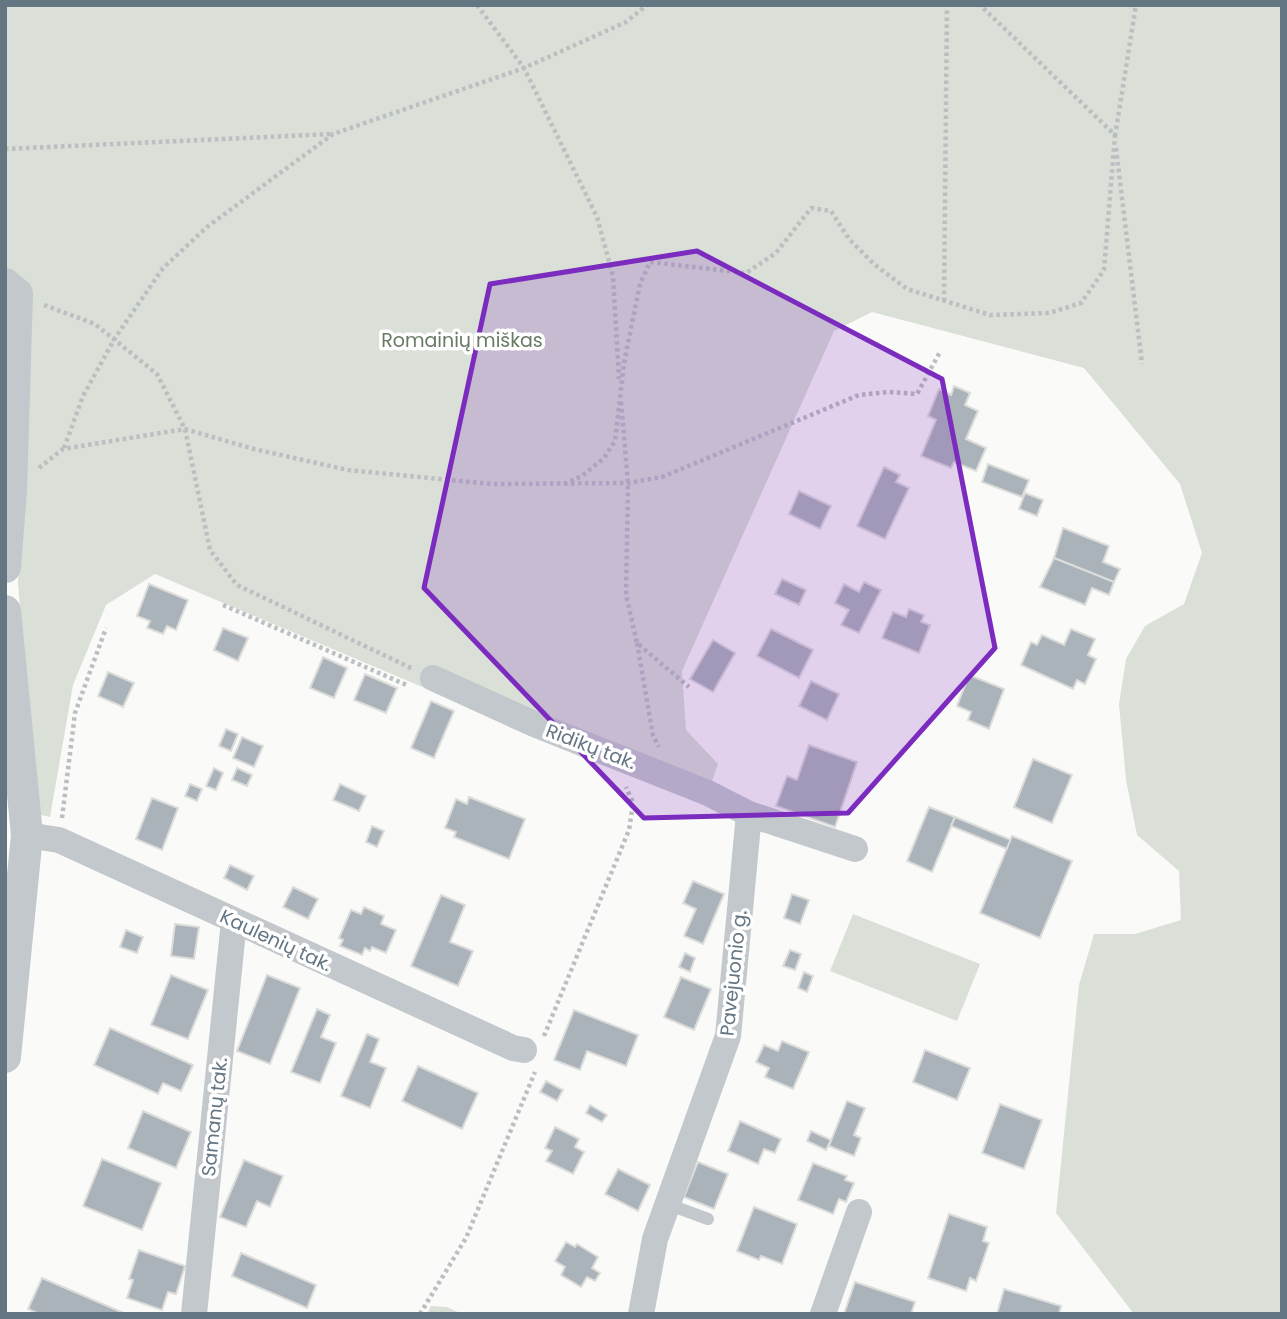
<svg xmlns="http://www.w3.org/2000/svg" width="1287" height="1319" font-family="Poppins,sans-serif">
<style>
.green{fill:#dadfd7}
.building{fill:#aab3b9;stroke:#dcdcda;stroke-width:2}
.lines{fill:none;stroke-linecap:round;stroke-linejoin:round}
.path{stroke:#bbbfc2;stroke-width:4.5;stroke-dasharray:3.5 3.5;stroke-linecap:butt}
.service{stroke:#c3c8cc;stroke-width:12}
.minor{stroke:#c3c8cc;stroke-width:26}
.tertiary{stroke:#c3c8cc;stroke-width:32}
.marked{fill:#7b2cbf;fill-opacity:0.2;stroke:#7b2cbf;stroke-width:5;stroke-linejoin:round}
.labels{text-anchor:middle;stroke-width:7;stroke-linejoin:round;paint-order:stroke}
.park-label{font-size:19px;fill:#687a64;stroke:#fff}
.street-label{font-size:19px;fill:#657683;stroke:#fff}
</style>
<rect width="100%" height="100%" fill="#fafaf8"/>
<g class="green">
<polygon points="5,5 1282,5 1282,1314 1134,1314 1056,1213 1079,985 1094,934 1135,934 1181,920 1179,871 1137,835 1126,780 1119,704 1126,659 1145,626 1184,604 1202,553 1180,484 1084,368 872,312 834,331 682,671 686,730 718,764 708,793 534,724 427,689 155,574 106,605 73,685 50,817 37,814 18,584 30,316 21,282 5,268"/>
<polygon points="853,914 980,964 957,1021 830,971"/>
<polygon points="431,1306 447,1307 462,1314 427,1314"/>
</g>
<g class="building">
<polygon points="954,386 970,393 965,405 978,411 966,439 986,448 976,471 954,462 951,468 921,456 936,420 928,416 939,389 951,395"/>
<polygon points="988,464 1029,480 1022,497 982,482"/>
<polygon points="884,467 900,475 896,482 909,488 885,539 857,526"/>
<polygon points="799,491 831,506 820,529 789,514"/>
<polygon points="1025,493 1043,500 1037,516 1019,509"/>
<polygon points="1063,528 1109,546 1103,562 1120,569 1114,582 1054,558"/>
<polygon points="1054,558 1114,582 1109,595 1092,588 1085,605 1040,587"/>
<polygon points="782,579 806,590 799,605 775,594"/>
<polygon points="864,582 881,590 859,633 841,625 849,610 835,603 844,584 859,592"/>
<polygon points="149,584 188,600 176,630 167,626 163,634 147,628 150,621 137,616"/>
<polygon points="909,609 924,615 921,622 930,625 919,653 882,638 893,612 906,617"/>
<polygon points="223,628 248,638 238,661 214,650"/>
<polygon points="771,629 813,650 799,678 757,656"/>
<polygon points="1071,629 1095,639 1088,655 1096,659 1085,684 1077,680 1073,689 1021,665 1031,642 1037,645 1042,635 1064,645"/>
<polygon points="713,640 735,653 713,692 690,679"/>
<polygon points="323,657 347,668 334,698 310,688"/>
<polygon points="108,672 134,683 123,707 98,696"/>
<polygon points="365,674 397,688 386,713 354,700"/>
<polygon points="969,675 1004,689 989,729 968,720 971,712 957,706"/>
<polygon points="811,681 839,694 827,720 799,706"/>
<polygon points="431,701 454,711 434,758 411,748"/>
<polygon points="226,729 238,734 231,751 219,746"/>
<polygon points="242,737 263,746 254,767 233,758"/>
<polygon points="809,745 857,762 835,827 776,806 787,776 797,780"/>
<polygon points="1033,759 1072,775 1052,823 1014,807"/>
<polygon points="214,768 223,773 216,790 206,786"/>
<polygon points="237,768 252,775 247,786 232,780"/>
<polygon points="190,784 202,789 197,801 185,796"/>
<polygon points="340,784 366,796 359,811 333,800"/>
<polygon points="469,797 525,819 509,859 454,837 456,832 445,828 456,799 467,804"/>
<polygon points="152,798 178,808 162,850 136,839"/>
<polygon points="929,807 955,817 932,872 907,861"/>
<polygon points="955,817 1011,840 1007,849 951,826"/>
<polygon points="372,826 384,831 377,847 366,842"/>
<polygon points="1012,836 1072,861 1040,938 980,913"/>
<polygon points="230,865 254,876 247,890 224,878"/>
<polygon points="693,881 724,894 703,944 684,936 696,909 683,903"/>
<polygon points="293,887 318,899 308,919 283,907"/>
<polygon points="792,894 809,900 800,924 784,918"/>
<polygon points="441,895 465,905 450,942 473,951 458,986 411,966"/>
<polygon points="364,907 384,916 381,924 396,930 386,953 372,947 370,951 365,948 362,955 340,946 343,940 339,938 351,910 361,914"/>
<polygon points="175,924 199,927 194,959 171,956"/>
<polygon points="126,930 143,937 137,953 120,947"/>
<polygon points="790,950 801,954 795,970 783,966"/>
<polygon points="685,953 695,958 690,972 679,967"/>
<polygon points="804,972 813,976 807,992 798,988"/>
<polygon points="171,975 208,990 188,1039 151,1025"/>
<polygon points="267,975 300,988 270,1064 237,1051"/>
<polygon points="681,977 711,989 694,1030 664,1017"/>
<polygon points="317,1009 330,1015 321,1037 336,1043 320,1083 291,1072"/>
<polygon points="574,1010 638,1035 626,1066 587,1051 580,1070 554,1060"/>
<polygon points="110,1028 193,1065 181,1091 163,1083 158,1094 94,1065"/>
<polygon points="367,1034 379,1039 370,1062 386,1068 370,1108 341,1096"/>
<polygon points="782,1041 809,1052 793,1089 765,1077 769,1068 756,1062 764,1045 778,1051"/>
<polygon points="925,1050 970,1068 957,1100 913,1082"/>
<polygon points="418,1066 478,1093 462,1129 402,1101"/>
<polygon points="546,1081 563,1090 557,1101 540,1092"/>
<polygon points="847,1101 865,1108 854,1135 861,1138 854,1156 829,1146"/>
<polygon points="1000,1104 1042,1120 1024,1169 982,1153"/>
<polygon points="590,1105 607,1115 602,1122 586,1113"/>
<polygon points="143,1111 191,1132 176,1168 128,1148"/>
<polygon points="740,1121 781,1139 775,1153 764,1149 758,1164 728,1151"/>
<polygon points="555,1127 579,1139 575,1147 584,1152 573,1174 546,1161 552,1151 545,1148"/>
<polygon points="811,1131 831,1140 826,1150 807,1141"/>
<polygon points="102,1159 161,1183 142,1230 83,1206"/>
<polygon points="244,1160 283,1176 270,1207 257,1201 246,1227 220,1217"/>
<polygon points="698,1162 728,1174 714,1209 684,1197"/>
<polygon points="813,1163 847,1176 845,1180 854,1183 846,1202 839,1199 833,1214 798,1200"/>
<polygon points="618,1169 650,1185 638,1211 605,1194"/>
<polygon points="754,1207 797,1224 782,1264 761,1256 759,1260 737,1251"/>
<polygon points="949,1214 987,1227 983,1241 989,1243 976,1281 970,1278 966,1291 928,1278"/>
<polygon points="566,1242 575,1247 577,1244 598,1257 592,1268 600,1273 595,1281 587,1277 581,1287 561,1275 565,1267 555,1261"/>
<polygon points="139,1250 185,1266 176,1294 168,1292 162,1310 127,1298 133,1280 129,1279"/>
<polygon points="241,1253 316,1285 307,1308 232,1276"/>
<polygon points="42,1278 126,1314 39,1314 28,1309"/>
<polygon points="855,1282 915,1302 911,1314 844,1314"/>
<polygon points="1004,1289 1061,1306 1059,1314 997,1314"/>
</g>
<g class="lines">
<g class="path">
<polyline points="477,5 524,68 597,217 613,276 619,379"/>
<polyline points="1115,136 1136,5"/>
<polyline points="1116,148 1142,364"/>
<polyline points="5,149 332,134"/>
<polyline points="944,301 947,5"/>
<polyline points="44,305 95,324 157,374 185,429 210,550 237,585 413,669"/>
<polyline points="621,402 628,483 626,595 637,643 689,687"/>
<polyline points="64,448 83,396 115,338 163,268 207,227 333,134 524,68 626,22 647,5"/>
<polyline points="39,468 63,449 185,429 254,449 348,470 491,484 628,483 662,477 859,395 888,392 917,394 940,352"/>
<polyline points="564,484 582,476 604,458 615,441 624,363 640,284 650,262 746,273 776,253 811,208 831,211 849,239 875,265 907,289 990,315 1049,313 1081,303 1104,270 1115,135 980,5"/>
<polyline points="223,605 409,686"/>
<polyline points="637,643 653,736 659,747"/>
<polyline points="62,818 75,713 106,628"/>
<polyline points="544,1036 629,830 633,803 626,787"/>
<polyline points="420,1314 466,1238 535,1072"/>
</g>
<polyline class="service" points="667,1204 708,1219"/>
<g class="minor">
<polyline points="433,678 534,724 708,793 749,814"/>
<polyline points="27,835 59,840 513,1048 524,1050"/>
<polyline points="194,1314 234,921"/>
<polyline points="641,1314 655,1239 728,1036 749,814 855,849"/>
<polyline points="823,1314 859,1212"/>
</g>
<g class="tertiary">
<polyline points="5,284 17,294 11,490 5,567"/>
<polyline points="5,611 27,835 5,1057"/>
</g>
</g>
<path class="marked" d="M697 251 942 379 995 648 848 813 644 818 424 588 490 284Z"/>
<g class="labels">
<g class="park-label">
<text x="462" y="347">Romainių miškas</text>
</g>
<g class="street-label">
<text transform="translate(591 746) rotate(21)" y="7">Ridikų tak.</text>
<text transform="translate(276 940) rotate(25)" y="7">Kaulenių tak.</text>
<text transform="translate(733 973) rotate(-84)" y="7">Pavejuonio g.</text>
<text transform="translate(214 1117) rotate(-84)" y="7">Samanų tak.</text>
</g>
</g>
<rect width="1287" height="1319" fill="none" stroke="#657683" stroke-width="14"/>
</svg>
